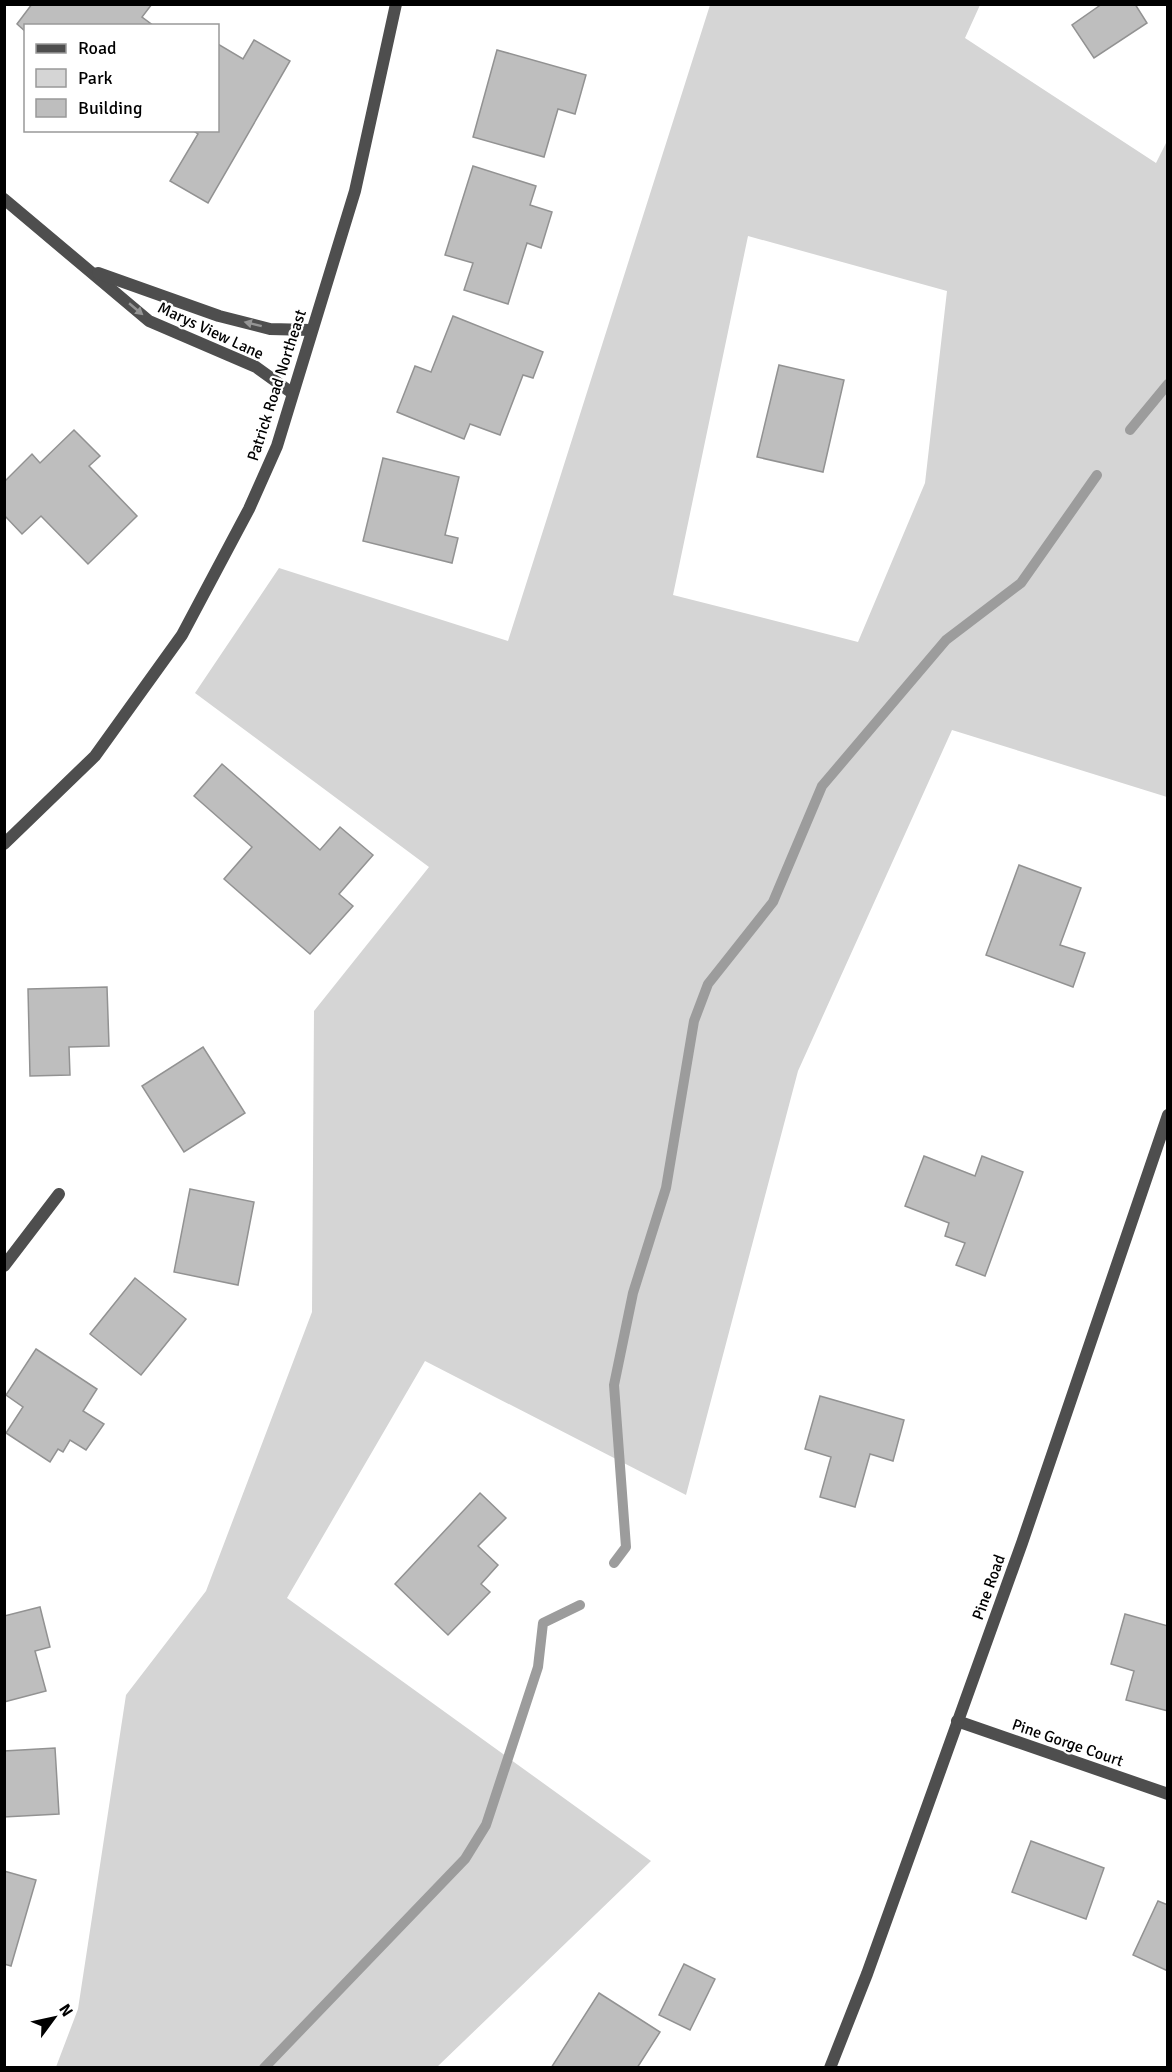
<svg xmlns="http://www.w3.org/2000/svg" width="1172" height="2072" font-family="Signika,sans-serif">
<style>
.green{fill:#d5d5d5;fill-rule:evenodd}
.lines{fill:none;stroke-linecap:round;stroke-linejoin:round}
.stream{stroke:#9c9c9c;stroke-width:10}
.building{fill:#bebebe;stroke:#929292;stroke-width:1.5}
.minor{stroke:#4e4e4e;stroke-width:12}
.tertiary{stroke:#4e4e4e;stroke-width:12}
.oneway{fill:#959595}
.labels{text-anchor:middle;stroke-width:4.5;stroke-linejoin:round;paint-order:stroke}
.street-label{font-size:16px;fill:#000;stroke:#fff}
</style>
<rect width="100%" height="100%" fill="#fff"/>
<path class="green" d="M710 5H980L965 38 1156 163 1167 141V797L952 730 798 1071 686 1495 425 1361 287 1598 651 1861 437 2067H56L78 2009 126 1695 206 1591 312 1312 314 1011 429 867 195 693 279 568 508 641ZM748 236 947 291 925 483 858 642 673 595Z"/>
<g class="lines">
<g class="stream">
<polyline points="1130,430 1168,384"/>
<polyline points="614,1563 626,1547 614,1385 633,1293 666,1188 694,1021 708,984 773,902 822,786 946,640 1021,583 1097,475"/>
<polyline points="264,2068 465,1859 486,1825 538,1667 543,1623 580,1605"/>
</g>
</g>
<g class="building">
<polygon points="32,4 152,4 142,17 154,26 26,26 26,32 17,24"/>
<polygon points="1102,4 1135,4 1147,23 1094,58 1072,25"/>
<polygon points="254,40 290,61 208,203 170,181 198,134 192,130 218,130 218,44 243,59"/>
<polygon points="497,50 586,75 575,114 558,109 544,157 473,137"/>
<polygon points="473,166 536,186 530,205 552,212 541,248 527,243 508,304 464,290 473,263 445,255"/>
<polygon points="453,316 543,352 533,378 523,375 500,435 470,424 464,439 397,412 415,366 431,372"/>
<polygon points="779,365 844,380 823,472 757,457"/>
<polygon points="74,430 100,456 89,466 137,516 88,564 41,516 22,534 4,515 4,482 32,454 40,463"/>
<polygon points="383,458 459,477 445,535 458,538 452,563 363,541"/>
<polygon points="222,764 320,850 340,827 373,855 339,894 353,906 310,954 224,879 252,847 194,796"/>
<polygon points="1019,865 1081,888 1060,945 1085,953 1073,987 986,955"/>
<polygon points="107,987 109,1046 69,1047 70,1075 30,1076 28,989"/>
<polygon points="203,1047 245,1113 184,1152 142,1086"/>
<polygon points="924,1156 975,1176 982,1156 1023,1172 985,1276 956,1265 965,1243 945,1236 949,1223 905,1206"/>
<polygon points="190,1189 254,1202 238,1285 174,1272"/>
<polygon points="135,1278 186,1319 141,1375 90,1334"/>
<polygon points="36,1349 97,1389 83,1411 104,1424 86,1450 70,1440 63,1452 58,1449 50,1462 6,1433 23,1407 6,1395"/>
<polygon points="820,1396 904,1420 893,1461 870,1454 855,1507 820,1497 831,1457 805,1449"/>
<polygon points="480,1493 506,1518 478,1546 498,1565 481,1584 490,1592 448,1635 395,1584"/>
<polygon points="40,1607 50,1647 35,1651 46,1691 4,1702 4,1616"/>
<polygon points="1125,1614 1168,1626 1168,1711 1126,1700 1134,1671 1111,1664"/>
<polygon points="55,1748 59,1814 4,1817 4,1751"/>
<polygon points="1031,1841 1104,1868 1086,1919 1012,1892"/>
<polygon points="4,1871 36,1880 11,1966 4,1964"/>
<polygon points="1158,1901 1168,1905 1168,1971 1133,1955"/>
<polygon points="684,1964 715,1979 690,2030 659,2015"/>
<polygon points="599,1993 660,2032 637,2068 551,2068"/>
</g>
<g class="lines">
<g class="minor">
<polyline points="4,199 149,321 256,367 292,393"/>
<polyline points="98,273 219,316 270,329 311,330"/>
<polyline points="4,1266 59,1194"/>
<polyline points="957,1721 1168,1794"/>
</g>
<g class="tertiary">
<polyline points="4,844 95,756 182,635 249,509 277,446 355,191 396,4"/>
<polyline points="830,2068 867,1974 1022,1543 1168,1115"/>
</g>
</g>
<defs><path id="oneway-solid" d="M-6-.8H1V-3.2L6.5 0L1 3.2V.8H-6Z" transform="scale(1.5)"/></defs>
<g class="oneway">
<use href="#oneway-solid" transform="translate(136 309) rotate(40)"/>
<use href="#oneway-solid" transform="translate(253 324) rotate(-166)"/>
</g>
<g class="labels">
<g class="street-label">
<text transform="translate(211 330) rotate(25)" y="6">Marys View Lane</text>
<text transform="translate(276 385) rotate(-72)" y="6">Patrick Road Northeast</text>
<text transform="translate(988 1587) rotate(-70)" y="6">Pine Road</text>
<text transform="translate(1068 1742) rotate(19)" y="6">Pine Gorge Court</text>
</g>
</g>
<rect width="1172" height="2072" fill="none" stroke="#000000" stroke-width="12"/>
<rect x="24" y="24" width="195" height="108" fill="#ffffff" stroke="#999999" stroke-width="1.5"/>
<rect x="36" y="44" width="30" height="9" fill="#4e4e4e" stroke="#999999" stroke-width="1.5"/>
<text x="78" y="54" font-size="18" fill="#000000">Road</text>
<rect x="36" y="69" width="30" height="18" fill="#d5d5d5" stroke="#999999" stroke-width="1.5"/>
<text x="78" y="84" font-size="18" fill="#000000">Park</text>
<rect x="36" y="99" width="30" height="18" fill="#bebebe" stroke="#999999" stroke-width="1.5"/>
<text x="78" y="114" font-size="18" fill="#000000">Building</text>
<g transform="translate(54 2018) rotate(57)" stroke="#ffffff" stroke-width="4.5" paint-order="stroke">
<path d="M0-4.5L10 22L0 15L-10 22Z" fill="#000000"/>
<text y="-9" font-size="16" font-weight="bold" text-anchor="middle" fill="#000000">N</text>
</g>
</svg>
